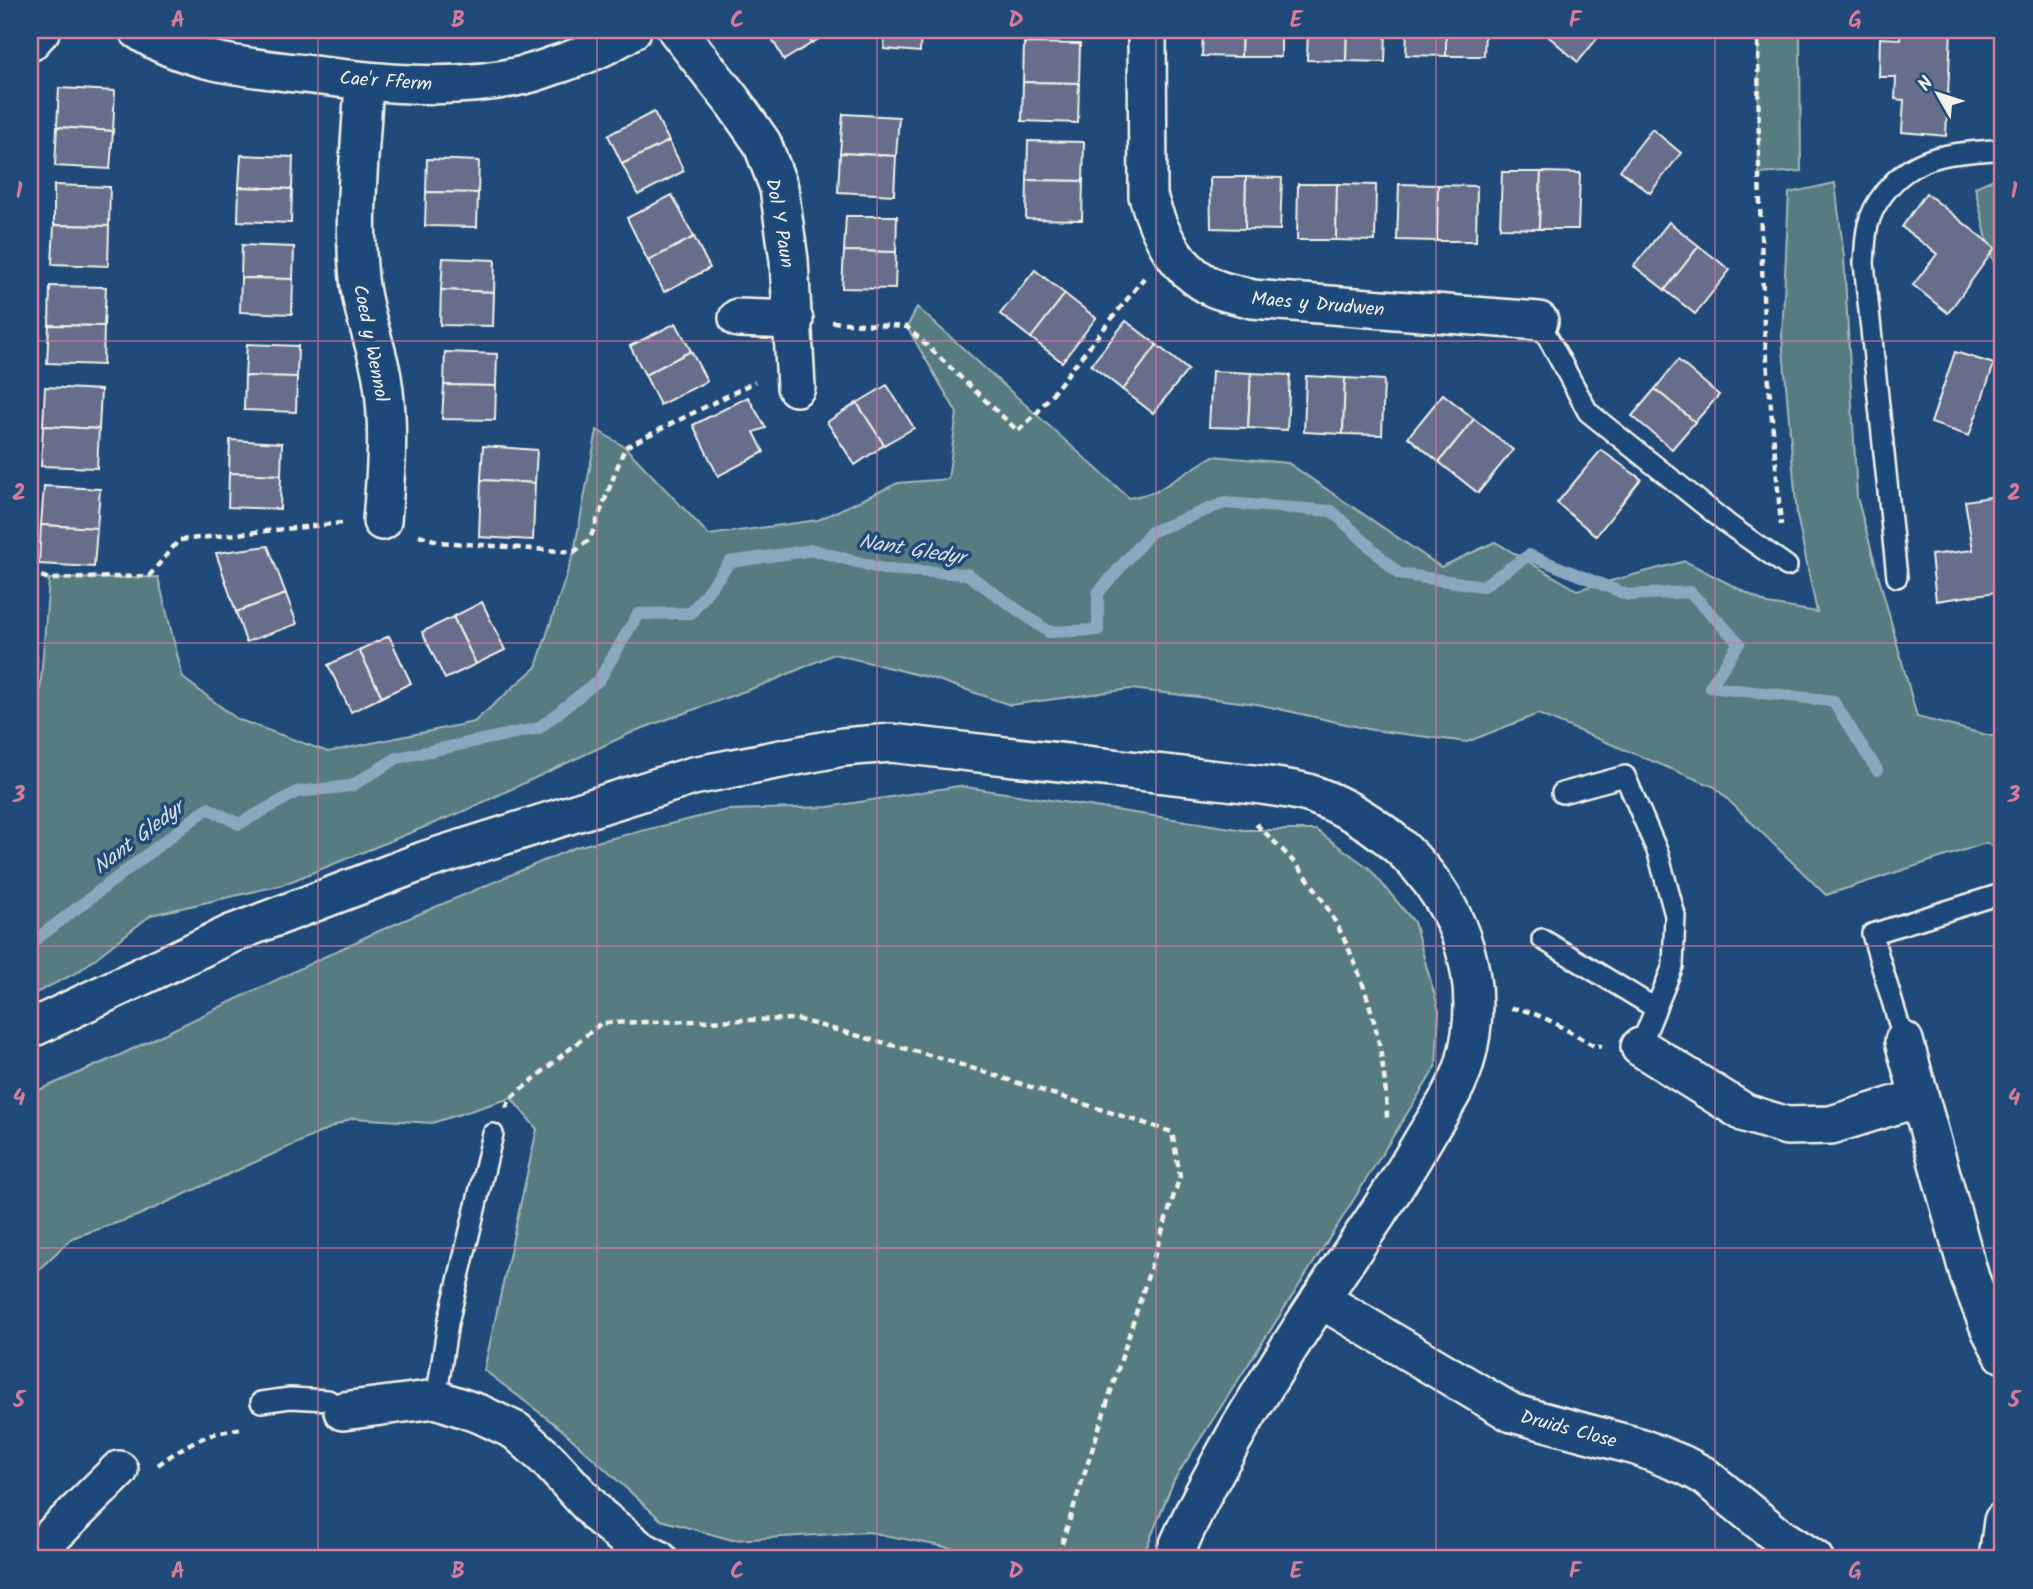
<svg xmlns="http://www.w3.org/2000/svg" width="2033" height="1589" font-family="Kalam,sans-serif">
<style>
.green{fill:#577c82;stroke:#a6b6b5;stroke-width:2}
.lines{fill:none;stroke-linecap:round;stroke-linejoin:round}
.stream{stroke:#8ca8bf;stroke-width:12}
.building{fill:#666e8c;stroke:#f4f1e8;stroke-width:2}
.service-casing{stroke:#f4f1e8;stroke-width:24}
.minor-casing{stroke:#f4f1e8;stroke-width:42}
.path{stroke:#f4f1e8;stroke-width:4.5;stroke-dasharray:7 5;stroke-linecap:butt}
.service{stroke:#1f4a7a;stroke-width:19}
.minor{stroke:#1f4a7a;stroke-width:37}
.grid{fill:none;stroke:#d87a9a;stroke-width:2;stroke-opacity:0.55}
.labels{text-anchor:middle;stroke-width:7;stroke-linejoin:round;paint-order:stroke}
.street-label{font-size:19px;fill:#f4f1e8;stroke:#1f4a7a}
.water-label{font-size:21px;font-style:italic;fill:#dadfde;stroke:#1f4a7a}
.neatline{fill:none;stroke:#d87a9a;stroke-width:2.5}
.grid-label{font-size:23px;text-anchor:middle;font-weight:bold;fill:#d87a9a}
</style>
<rect width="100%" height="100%" fill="#1f4a7a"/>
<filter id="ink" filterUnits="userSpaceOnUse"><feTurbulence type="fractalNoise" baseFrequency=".0143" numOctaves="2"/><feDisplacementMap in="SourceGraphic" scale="14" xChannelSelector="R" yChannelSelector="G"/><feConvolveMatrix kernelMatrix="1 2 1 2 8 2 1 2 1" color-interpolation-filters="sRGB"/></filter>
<g filter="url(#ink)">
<g class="green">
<polygon points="1758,30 1800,30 1801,171 1759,174"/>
<polygon points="2003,175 2003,282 1990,253 1975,187"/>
<polygon points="1835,183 1844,257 1857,497 1917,717 2003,739 2003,851 1986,843 1826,895 1715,787 1538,714 1467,742 1372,730 1257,704 1131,689 1010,705 935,679 834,654 770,682 635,731 469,809 282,885 151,915 78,972 30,996 30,817 49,579 158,577 183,678 237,719 328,752 474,722 536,667 574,552 597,430 625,447 709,535 818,520 898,483 948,479 957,413 907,327 917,307 1129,498 1155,492 1213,456 1288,463 1441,567 1495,542 1577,590 1685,561 1768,604 1817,612 1797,516 1782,336 1789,193"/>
<polygon points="959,786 1244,830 1316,830 1369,868 1414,922 1439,1011 1436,1067 1336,1228 1174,1480 1142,1559 993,1559 981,1554 869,1532 732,1540 661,1520 561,1429 484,1370 537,1129 511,1098 432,1123 352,1118 137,1216 72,1238 30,1278 30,1094 120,1055 372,934 576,847 727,810 828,807"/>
</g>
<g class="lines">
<polyline class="stream" points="30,944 208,808 239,824 297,792 351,786 397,758 539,728 599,680 638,614 691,613 730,562 813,550 883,569 967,574 1049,632 1098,630 1098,593 1151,532 1224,503 1332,511 1399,574 1483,586 1529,555 1628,595 1690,592 1739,643 1710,687 1833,701 1877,770"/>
</g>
<g class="building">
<polygon points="767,30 804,30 812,43 784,60"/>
<polygon points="804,30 834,30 812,43"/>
<polygon points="885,30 921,30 920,52 884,49"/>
<polygon points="1203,30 1242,30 1241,57 1202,56"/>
<polygon points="1242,30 1281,30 1281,57 1241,57"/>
<polygon points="1308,30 1347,30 1346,61 1307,60"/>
<polygon points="1347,30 1386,30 1385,62 1346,61"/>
<polygon points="1407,30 1446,30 1446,56 1406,55"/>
<polygon points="1446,30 1485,30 1484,56 1446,56"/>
<polygon points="1541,30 1604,30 1578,62"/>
<polygon points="1901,30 1951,30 1946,136 1902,132 1904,100 1895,99 1896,77 1879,77 1880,38 1900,39"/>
<polygon points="1024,43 1080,44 1079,83 1023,82"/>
<polygon points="1023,82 1079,83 1078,123 1022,121"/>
<polygon points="59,88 115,91 113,131 57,127"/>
<polygon points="654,112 669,141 622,164 608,135"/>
<polygon points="843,114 899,117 896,156 840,153"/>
<polygon points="57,127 113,131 110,169 55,166"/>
<polygon points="1652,129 1681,153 1650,193 1620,170"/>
<polygon points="669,141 684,171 638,195 622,164"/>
<polygon points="1028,141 1084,142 1083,181 1027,180"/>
<polygon points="840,153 896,156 894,195 838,192"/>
<polygon points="241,155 293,157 292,189 239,187"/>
<polygon points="427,159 479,161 478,193 426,192"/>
<polygon points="1502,172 1541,172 1539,229 1500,228"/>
<polygon points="1541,172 1580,173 1578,229 1539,229"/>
<polygon points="1210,177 1246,177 1245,229 1211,228"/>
<polygon points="1246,177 1282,178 1280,230 1245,229"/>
<polygon points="1027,180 1083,181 1082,220 1026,219"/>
<polygon points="1298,184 1337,184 1336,240 1297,240"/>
<polygon points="1337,184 1376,185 1375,241 1336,240"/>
<polygon points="1399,184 1438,185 1437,241 1397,240"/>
<polygon points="54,185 110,187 109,226 54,225"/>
<polygon points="1438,185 1477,186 1476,241 1437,241"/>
<polygon points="239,187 292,189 291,223 238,221"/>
<polygon points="426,192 478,193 477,227 425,226"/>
<polygon points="1926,193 1995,248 1948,313 1913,285 1937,254 1902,227"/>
<polygon points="672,195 694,237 648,261 627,218"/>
<polygon points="846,216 897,216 896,252 844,251"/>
<polygon points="1669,222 1699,246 1665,290 1634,266"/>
<polygon points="54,225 109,226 108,266 52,264"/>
<polygon points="694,237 710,268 664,292 648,261"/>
<polygon points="242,245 294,247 293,279 241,278"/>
<polygon points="1699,246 1730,270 1695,314 1665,290"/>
<polygon points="844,251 896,252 895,289 842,288"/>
<polygon points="443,258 495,260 494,292 441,290"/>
<polygon points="1035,270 1065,294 1031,338 1000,314"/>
<polygon points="241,278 293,279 292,314 240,312"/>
<polygon points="50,286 106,287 104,326 49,325"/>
<polygon points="441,290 494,292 493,326 440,325"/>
<polygon points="1065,294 1096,318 1062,362 1031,338"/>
<polygon points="1126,321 1157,345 1123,390 1091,365"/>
<polygon points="676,323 691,351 645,375 630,346"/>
<polygon points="49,325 104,326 103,365 47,363"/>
<polygon points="247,344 298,346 297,377 245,376"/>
<polygon points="1157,345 1188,370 1153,413 1123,390"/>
<polygon points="691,351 707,381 660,405 645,375"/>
<polygon points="445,352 497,354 496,386 444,385"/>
<polygon points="1955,352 1994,364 1969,436 1931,423"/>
<polygon points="1678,360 1719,395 1695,422 1655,389"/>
<polygon points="1212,371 1251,373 1248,428 1209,427"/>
<polygon points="1251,373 1290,375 1287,430 1248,428"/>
<polygon points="245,376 297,377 296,412 244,410"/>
<polygon points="1306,376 1345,378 1343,434 1304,432"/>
<polygon points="1345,378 1384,380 1382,435 1343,434"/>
<polygon points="444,385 496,386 495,420 442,419"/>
<polygon points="887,385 914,428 884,445 857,403"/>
<polygon points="45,387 101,390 99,429 43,426"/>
<polygon points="1655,389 1695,422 1672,449 1632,416"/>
<polygon points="1443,394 1474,419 1439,462 1408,437"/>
<polygon points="748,397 766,428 754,432 764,452 718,476 693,425"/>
<polygon points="857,403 884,445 855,465 827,422"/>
<polygon points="1474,419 1513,450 1478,493 1439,462"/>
<polygon points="43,426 99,429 97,468 41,466"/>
<polygon points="230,440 282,443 281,475 229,473"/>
<polygon points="483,446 537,450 535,483 481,480"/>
<polygon points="1601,450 1641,479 1596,536 1557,503"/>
<polygon points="229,473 281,475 280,509 228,507"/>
<polygon points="481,480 535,483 533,540 479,537"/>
<polygon points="44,486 100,489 97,528 41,525"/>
<polygon points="2003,495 2003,591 1936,601 1931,555 1973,550 1965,501"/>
<polygon points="41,525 97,528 94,567 39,564"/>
<polygon points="268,546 286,594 236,612 216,553"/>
<polygon points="286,594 297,624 246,642 236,612"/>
<polygon points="482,602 505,650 476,664 453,617"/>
<polygon points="453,617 476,664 445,679 422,632"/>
<polygon points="389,636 411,683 382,697 359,650"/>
<polygon points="359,650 382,697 351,712 328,665"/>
<polygon points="30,655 37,656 34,705 30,705"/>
</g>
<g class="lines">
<g class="service-casing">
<g id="service">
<polyline points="1539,321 1588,412 1729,525 1787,566"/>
<path d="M1897 577 1864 263C1865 251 1865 237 1868 225 1871 212 1877 202 1885 192 1917 151 1956 154 2003 149"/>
<polyline points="1562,793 1625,776 1658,853 1675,915 1673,966 1640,1047"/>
<polyline points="1542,939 1655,1008"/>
<polyline points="1904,1041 1872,934 2001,894"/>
<polyline points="436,1399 448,1323 493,1134"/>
<polyline points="261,1402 290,1398 328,1400 343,1411"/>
</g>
</g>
<g class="minor-casing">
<g id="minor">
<path d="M138 30C182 61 244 67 296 73 370 82 450 93 524 75 538 72 551 66 565 62 588 54 612 44 632 30"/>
<polyline points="677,30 734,103 762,143 779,188 789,260 796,387"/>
<path d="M1147 30 1148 196C1159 234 1176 270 1214 288 1225 293 1240 295 1252 299L1539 321"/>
<polyline points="30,42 41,30"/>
<path d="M364 81C361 146 352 213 359 278 362 313 376 343 382 377 390 425 386 473 382 521"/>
<polyline points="738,318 794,320"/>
<path d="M30 1029 231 934 426 860 693 776 843 747 891 743 1262 785C1279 788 1298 789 1314 795 1424 836 1498 944 1465 1062 1458 1087 1441 1111 1428 1132 1408 1166 1388 1199 1366 1231 1322 1295 1280 1360 1240 1427 1216 1470 1191 1513 1173 1559"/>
<polyline points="1904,1041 1970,1278 1990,1329 2003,1354"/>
<polyline points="1640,1047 1745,1113 1787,1126 1831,1125 1918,1098"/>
<polyline points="1320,1299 1512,1413 1639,1447 1684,1465 1703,1475 1778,1536 1814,1559"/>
<polyline points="343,1411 436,1399 480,1414 516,1431 548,1460 599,1516 639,1549 658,1559"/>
<polyline points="30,1558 119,1470"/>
<polyline points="1998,1559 2003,1521"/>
</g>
</g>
<g class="path">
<polyline points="1758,30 1759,174 1764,325 1781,525"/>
<polyline points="832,322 907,327 1018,431 1036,414 1144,278"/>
<polyline points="419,535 440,542 574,552 590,539 625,447 755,382"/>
<polyline points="30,572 49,579 149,576 179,540 343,523"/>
<path d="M1256 824C1279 846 1303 869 1320 896 1363 963 1386 1042 1387 1121"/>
<path d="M1511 1008C1540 1011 1569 1032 1594 1046H1602"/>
<polyline points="506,1108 511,1098 601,1023 796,1019 940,1058 1172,1132 1180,1176 1057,1559"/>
<path d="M158 1465C187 1443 208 1432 245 1428"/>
</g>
<use href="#service" class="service"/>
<use href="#minor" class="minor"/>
</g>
</g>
<path class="grid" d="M318 30V1559M597 30V1559M877 30V1559M1156 30V1559M1436 30V1559M1715 30V1559M30 341H2003M30 643H2003M30 946H2003M30 1248H2003"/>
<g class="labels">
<g class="street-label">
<text transform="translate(386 80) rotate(4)" y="7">Cae'r Fferm</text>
<text transform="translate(781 223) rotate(80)" y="7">Dol Y Paun</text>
<text transform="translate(1318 303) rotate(5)" y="7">Maes y Drudwen</text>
<text transform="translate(372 343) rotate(79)" y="7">Coed y Wennol</text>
<text transform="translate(1569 1428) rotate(15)" y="7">Druids Close</text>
</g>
<g class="water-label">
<text transform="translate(912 549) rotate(9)" y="7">Nant Gledyr</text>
<text transform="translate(138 837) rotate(-37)" y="7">Nant Gledyr</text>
</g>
</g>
<rect width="2033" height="1589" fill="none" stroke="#1f4a7a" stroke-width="77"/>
<g transform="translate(1938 94) rotate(309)" stroke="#1f4a7a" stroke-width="5" paint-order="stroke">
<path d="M0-5L12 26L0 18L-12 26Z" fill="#f4f1e8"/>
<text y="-10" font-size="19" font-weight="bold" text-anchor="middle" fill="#f4f1e8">N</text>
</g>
<rect x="38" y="38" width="1956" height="1512" class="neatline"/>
<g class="grid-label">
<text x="178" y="27">A</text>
<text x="458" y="27">B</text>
<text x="737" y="27">C</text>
<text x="1016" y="27">D</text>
<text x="1296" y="27">E</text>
<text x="1575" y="27">F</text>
<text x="1855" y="27">G</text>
<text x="19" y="198">1</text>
<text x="2014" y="198">1</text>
<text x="19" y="500">2</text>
<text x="2014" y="500">2</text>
<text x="19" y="802">3</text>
<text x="2014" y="802">3</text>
<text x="19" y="1105">4</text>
<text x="2014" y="1105">4</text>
<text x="19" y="1407">5</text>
<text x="2014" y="1407">5</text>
<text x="178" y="1578">A</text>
<text x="458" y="1578">B</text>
<text x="737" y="1578">C</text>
<text x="1016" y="1578">D</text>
<text x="1296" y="1578">E</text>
<text x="1575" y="1578">F</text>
<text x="1855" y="1578">G</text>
</g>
</svg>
